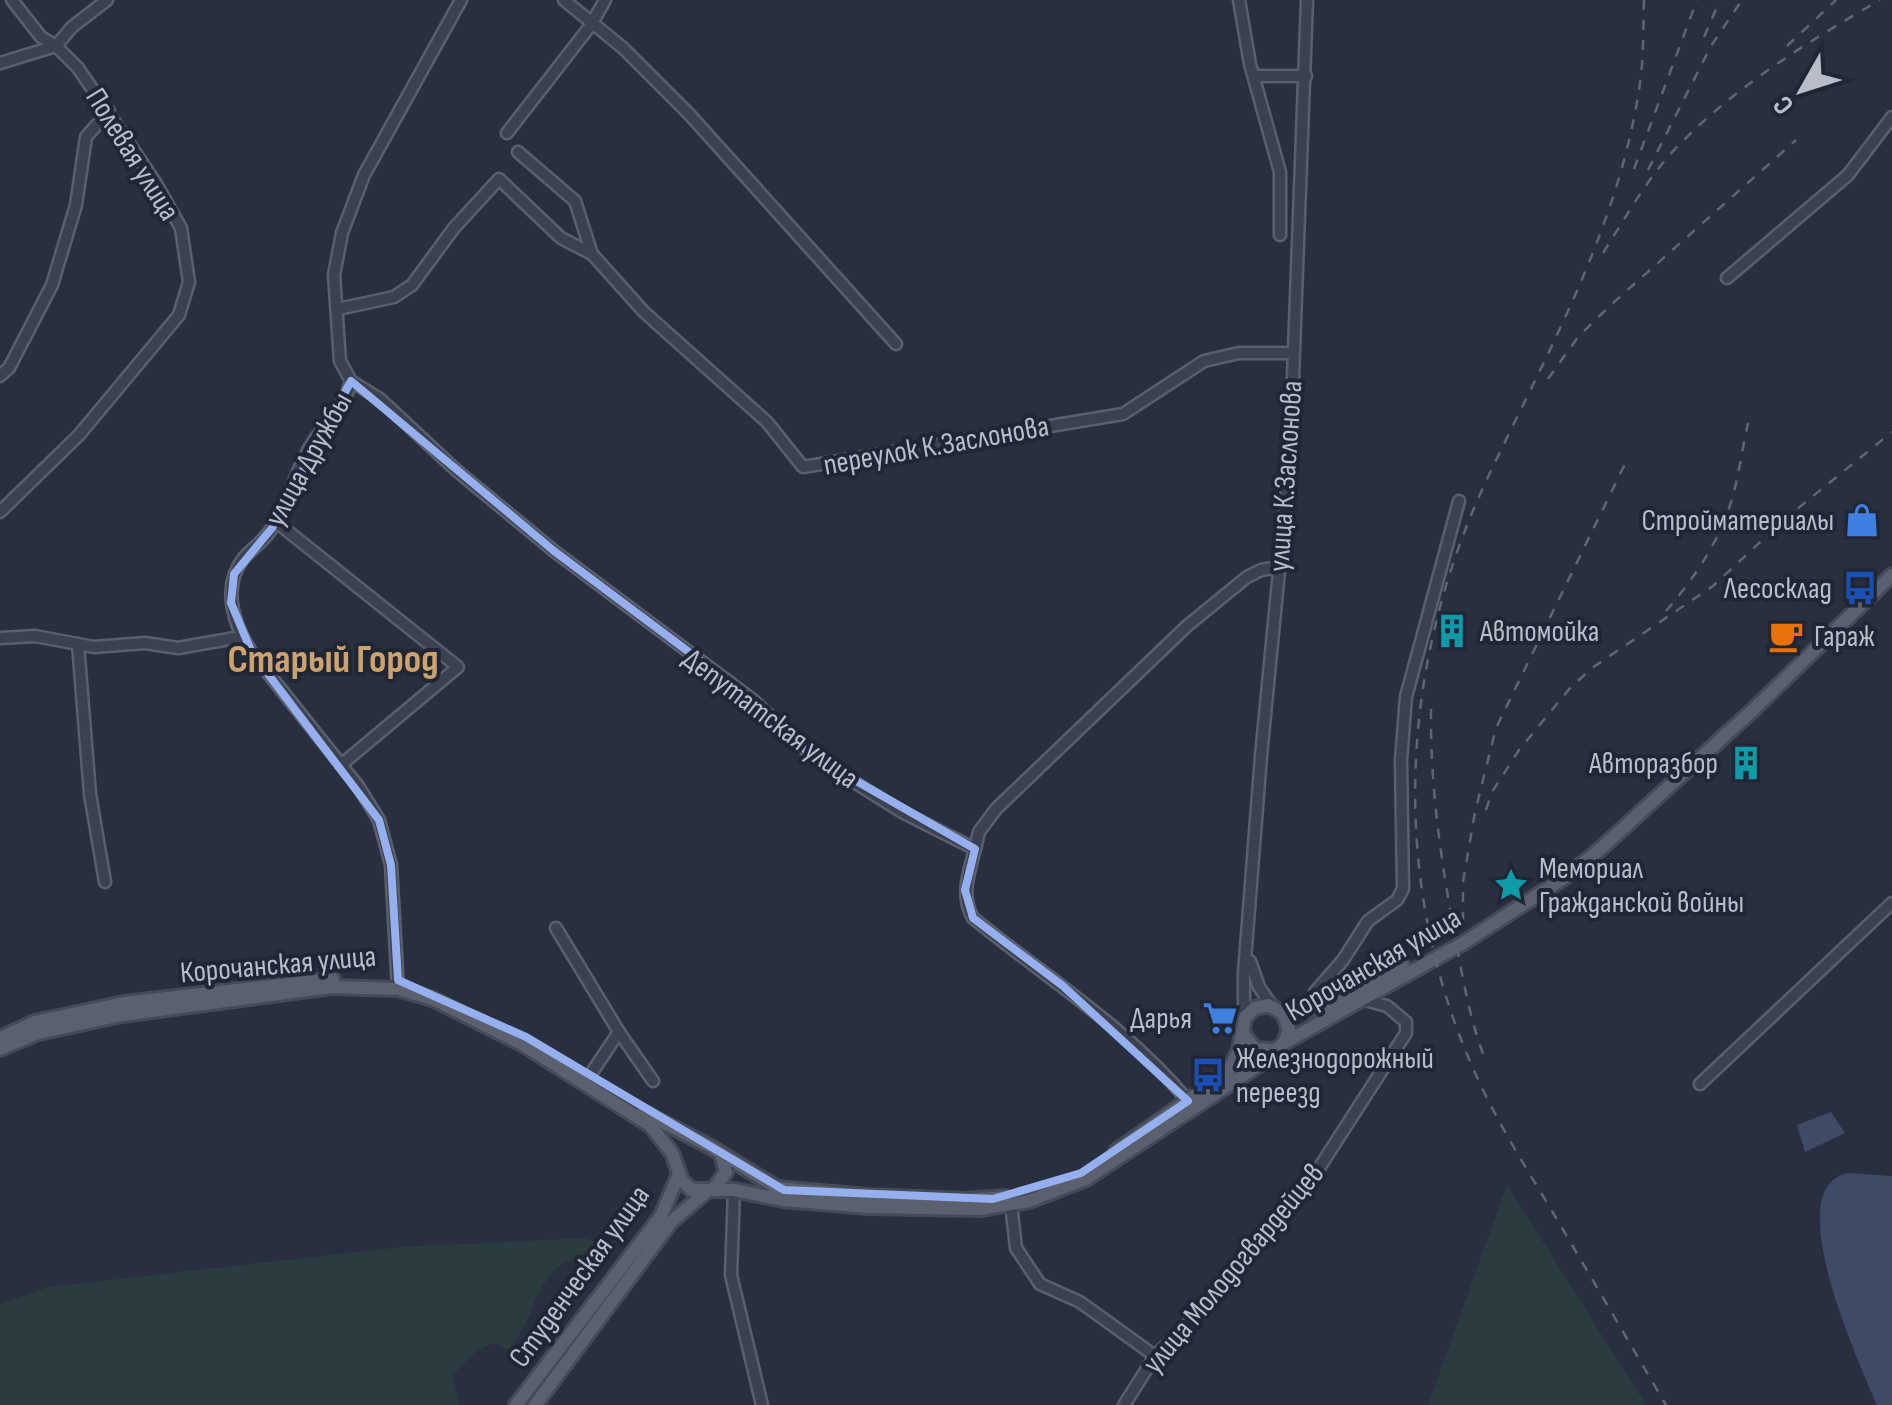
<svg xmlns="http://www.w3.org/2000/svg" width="1892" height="1405" font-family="'Sofia Sans Condensed',sans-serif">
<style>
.green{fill:#2b3c40}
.water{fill:#3f4b65}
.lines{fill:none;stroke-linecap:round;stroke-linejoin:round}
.minor-casing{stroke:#595f6c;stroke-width:15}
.major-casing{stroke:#454a57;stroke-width:18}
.minor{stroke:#3b414e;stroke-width:10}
.major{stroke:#5a606e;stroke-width:12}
.rail{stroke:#5e6575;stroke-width:2.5;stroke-dasharray:10 10;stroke-linecap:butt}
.marked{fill:none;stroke:#96afef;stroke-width:8;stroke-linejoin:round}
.labels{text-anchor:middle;stroke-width:8;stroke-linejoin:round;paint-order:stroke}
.street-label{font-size:30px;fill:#b8bdc9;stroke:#202633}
.poi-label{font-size:30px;fill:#b8bdc9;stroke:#202633;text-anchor:end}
.district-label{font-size:40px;font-weight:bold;fill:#cca26f;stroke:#202633}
</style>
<rect width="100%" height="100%" fill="#282f3e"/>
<g class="green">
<polygon points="1507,1185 1646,1405 1428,1405"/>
<path d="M584 1238 611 1246 601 1258C536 1249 541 1312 509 1350L495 1343 477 1350 452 1375 459 1405H0V1304L48 1287 401 1247Z"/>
</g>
<g class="water">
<polygon points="1831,1112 1845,1133 1805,1152 1797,1125"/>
<path d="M1849 1173 1892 1176V1405H1877C1861 1367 1776 1185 1849 1173Z"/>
</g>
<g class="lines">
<g class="minor-casing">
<g id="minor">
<polyline points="564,0 623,48 689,114 896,344"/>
<polyline points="1239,0 1250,64 1280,172 1280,235"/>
<polyline points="56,46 72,27 107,0"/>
<polyline points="0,63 56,46"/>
<polyline points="1259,76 1306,76"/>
<polyline points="507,133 591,25 605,0"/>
<polyline points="518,152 575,201 592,254 644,312 767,422 803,467 1123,414 1204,361 1239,353 1293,353"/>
<polyline points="1727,278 1848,175 1892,117"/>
<polyline points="338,309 394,297 412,285 454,228 499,179 561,238 592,254"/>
<polyline points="0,376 9,368 52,285 76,205 86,137 109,111"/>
<path d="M351 381 380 399 456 470 554 551 753 700 811 755 902 812 975 849C969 873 960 895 973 918 1045 977 1128 1028 1188 1101"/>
<polyline points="0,512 79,435 179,315 189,282 181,228 155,182 78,68 56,46 41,37 12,0"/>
<polyline points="275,521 458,667 341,765"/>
<polyline points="0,638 35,636 94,647 145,643 178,648 241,637"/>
<polyline points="78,644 90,794 105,882"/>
<polyline points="975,849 979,832 996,809 1187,626 1247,577 1261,570 1279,567"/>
<polyline points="556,928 619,1032 653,1081"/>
<polyline points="1250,961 1259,987 1272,1006"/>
<path d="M398 989 391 865 379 820 358 786 252 653C234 626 221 588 243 559 251 549 262 543 270 531 286 506 295 474 310 447 324 423 344 410 351 381L340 361 334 275 342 233 364 175 461 0"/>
<polyline points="1318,1009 1315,992 1343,960 1368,921 1397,900 1403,889 1401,760 1406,697 1459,501"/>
<polyline points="1244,1019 1244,973 1261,756 1290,458 1307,0"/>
<polyline points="588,1078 619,1032"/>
<polyline points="1700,1084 1892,903"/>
<polyline points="734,1190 731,1275 762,1405"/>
<polyline points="1011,1204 1016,1248 1040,1284 1080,1302 1155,1356"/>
<polyline points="1124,1405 1155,1356 1213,1299 1303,1193 1406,1033 1406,1022 1387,1006 1361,999"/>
</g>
</g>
<g class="major-casing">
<g id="major">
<polyline points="1281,1011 1323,1008 1403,966"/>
<polyline points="1243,1033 1255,1049 1274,1050"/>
<polyline points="0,1038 35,1022 124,1003 333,979"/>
<polyline points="0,1049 38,1033 122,1015 331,987 398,989 433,999 522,1044 651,1126 672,1153 682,1181 692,1190 734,1190 784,1200 868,1207 980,1209 1029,1201 1086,1179 1259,1065 1284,1043 1465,942 1564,878 1597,852 1753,710 1892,575"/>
<polyline points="643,1112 711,1147 777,1188 867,1196 965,1200 1006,1197"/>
<polyline points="1116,1151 1228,1072 1239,1050 1245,1017 1255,1008 1268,1005 1283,1013 1289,1030 1284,1043"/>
<polyline points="713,1190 726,1172 722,1157"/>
<polyline points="516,1405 661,1216 679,1174"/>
<polyline points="535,1405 671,1222 706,1192"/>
</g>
</g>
<use href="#minor" class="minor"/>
<use href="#major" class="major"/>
<g class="rail">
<path d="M1644 0C1643 27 1644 56 1640 83 1620 225 1549 349 1488 477 1393 677 1388 905 1490 1104 1510 1143 1533 1179 1555 1216 1592 1279 1629 1342 1666 1405"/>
<polyline points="1704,37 1720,0"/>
<polyline points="1787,46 1836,0"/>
<polyline points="1634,169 1697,0"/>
<polyline points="1648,170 1711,46 1742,0"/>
<path d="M1603 253C1626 217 1649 175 1679 145 1736 86 1809 41 1880 0"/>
<polyline points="1548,379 1578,337 1614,302 1796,140"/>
<path d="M1666 611C1693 580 1719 542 1731 502 1739 476 1742 449 1748 423"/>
<path d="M1431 709C1430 790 1442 868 1457 947 1464 985 1471 1023 1485 1059"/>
<polyline points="1486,810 1492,792 1519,750 1570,688 1592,668 1713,586 1786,518 1892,432"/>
<polyline points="1463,922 1463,882 1475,812 1496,728 1625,464"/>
</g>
</g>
<path class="marked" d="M351 381 554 551 753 700 811 755 975 849 965 890 973 918 1063 986 1188 1101 1081 1173 993 1199 784 1190 526 1037 398 980 391 865 379 820 252 653 231 603 234 574 272 528Z"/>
<defs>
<g id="shop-bare" transform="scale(2.7)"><path d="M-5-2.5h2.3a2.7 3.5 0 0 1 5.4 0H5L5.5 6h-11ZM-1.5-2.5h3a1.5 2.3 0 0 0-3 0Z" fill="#3f7fe0" stroke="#202633" stroke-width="2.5" paint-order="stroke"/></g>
<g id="bus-bare" transform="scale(2.7)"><path d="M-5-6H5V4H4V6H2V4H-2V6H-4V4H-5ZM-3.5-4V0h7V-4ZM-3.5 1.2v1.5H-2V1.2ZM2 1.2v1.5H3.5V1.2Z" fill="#1a4fb4" stroke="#202633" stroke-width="2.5" paint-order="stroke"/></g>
<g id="building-bare" transform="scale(2.7)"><path d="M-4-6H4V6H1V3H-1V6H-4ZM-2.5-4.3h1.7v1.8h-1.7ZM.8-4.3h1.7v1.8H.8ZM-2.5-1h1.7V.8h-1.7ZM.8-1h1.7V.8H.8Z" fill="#0f9aa8" stroke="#202633" stroke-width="2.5" paint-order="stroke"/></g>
<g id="cafe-bare" transform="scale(2.7)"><path d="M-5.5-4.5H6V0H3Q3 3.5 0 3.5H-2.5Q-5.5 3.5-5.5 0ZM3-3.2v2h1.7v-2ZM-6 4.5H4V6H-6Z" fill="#e8710a" stroke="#202633" stroke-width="2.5" paint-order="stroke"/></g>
<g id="sight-bare" transform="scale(2.7)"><path d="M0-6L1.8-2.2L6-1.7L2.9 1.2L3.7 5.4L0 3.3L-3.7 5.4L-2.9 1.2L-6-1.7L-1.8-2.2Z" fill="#0f9aa8" stroke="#202633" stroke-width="2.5" paint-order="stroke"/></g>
<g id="supermarket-bare" transform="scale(2.7)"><path d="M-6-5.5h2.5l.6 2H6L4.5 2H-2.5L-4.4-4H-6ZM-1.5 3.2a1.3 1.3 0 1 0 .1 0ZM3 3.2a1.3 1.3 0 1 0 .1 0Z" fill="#3f7fe0" stroke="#202633" stroke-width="2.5" paint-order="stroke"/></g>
</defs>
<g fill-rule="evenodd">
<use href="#shop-bare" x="1862" y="520"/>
<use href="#bus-bare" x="1860" y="588"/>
<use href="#building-bare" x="1452" y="631"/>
<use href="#cafe-bare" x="1786" y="636"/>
<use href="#building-bare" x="1746" y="763"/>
<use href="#sight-bare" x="1511" y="885"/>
<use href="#supermarket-bare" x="1220" y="1018"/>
<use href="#bus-bare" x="1208" y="1075"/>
</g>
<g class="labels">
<g class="street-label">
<text transform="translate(133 154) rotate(58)" y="10">Полевая улица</text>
<text transform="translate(936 445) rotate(-10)" y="10">переулок К.Заслонова</text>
<text transform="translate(308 459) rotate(-61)" y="10">улица Дружбы</text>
<text transform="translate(1285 476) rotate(-86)" y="10">улица К.Заслонова</text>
<text transform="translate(771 718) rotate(37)" y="10">Депутатская улица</text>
<text transform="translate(278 964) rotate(-5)" y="10">Корочанская улица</text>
<text transform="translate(1373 964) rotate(-30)" y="10">Корочанская улица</text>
<text transform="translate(1233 1268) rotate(-50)" y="10">улица Молодогвардейцев</text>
<text transform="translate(579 1276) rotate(-54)" y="10">Студенческая улица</text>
</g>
<g class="poi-label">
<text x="1834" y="530">Стройматериалы</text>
<text x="1832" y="598">Лесосклад</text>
<text x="1480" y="641" text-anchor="start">Автомойка</text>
<text x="1814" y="646" text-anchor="start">Гараж</text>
<text x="1718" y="773">Авторазбор</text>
<text x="1539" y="878" text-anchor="start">Мемориал<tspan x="1539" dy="34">Гражданской войны</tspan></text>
<text x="1192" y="1028">Дарья</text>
<text x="1236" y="1068" text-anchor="start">Железнодорожный<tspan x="1236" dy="34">переезд</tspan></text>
</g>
<g class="district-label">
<text x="333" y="672">Старый Город</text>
</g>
</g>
<g transform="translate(1802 90) rotate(231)" stroke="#202633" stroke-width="8" paint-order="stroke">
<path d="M0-8L18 38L0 25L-18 38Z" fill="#b8bdc9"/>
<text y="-15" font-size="28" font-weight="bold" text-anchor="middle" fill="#b8bdc9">С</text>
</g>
</svg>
